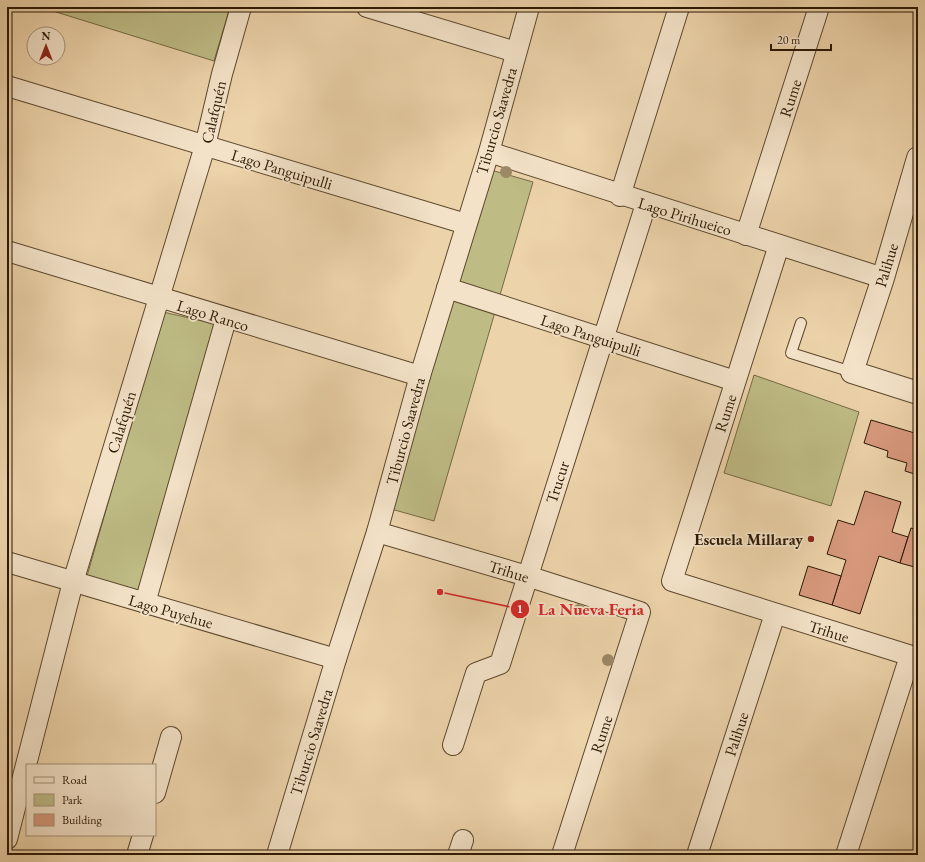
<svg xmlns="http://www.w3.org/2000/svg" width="925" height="862" font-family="'EB Garamond',serif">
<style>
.green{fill:#bebb85;stroke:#756a44}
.building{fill:#d8997d;stroke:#2c1903}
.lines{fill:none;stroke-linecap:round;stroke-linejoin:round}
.service-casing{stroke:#5c482d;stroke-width:12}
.minor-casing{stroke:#5c482d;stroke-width:22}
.tertiary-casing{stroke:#5c482d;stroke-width:24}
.service{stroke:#f3e2c8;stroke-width:10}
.minor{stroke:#f3e2c8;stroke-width:20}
.tertiary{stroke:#f3e2c8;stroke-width:22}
.tree{fill:#9b8864}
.poi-dot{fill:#8f2418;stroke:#f3e2c8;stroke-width:1.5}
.labels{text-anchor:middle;stroke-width:3.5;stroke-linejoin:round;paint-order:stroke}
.street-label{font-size:16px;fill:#2c1903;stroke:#f3e2c8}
.poi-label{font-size:16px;font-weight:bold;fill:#2c1903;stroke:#f3e2c8;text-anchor:end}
.leader{fill:none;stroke:#d62828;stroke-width:1.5}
.callout-dot{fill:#d62828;stroke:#f3e2c8;stroke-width:1.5}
.mark-label{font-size:12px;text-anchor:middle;font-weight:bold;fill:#fff}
.callout-label{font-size:17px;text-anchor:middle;font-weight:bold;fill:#d62828;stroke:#f3e2c8;stroke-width:3.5;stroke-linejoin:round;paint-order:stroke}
</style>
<rect width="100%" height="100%" fill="#edd3aa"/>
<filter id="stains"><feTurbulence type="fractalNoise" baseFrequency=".005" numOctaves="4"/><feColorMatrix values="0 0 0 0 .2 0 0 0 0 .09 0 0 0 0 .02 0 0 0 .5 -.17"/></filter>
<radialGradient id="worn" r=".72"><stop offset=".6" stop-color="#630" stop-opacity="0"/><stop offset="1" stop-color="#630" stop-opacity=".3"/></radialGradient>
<g class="green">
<polygon points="40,7 230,7 214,61"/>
<polygon points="491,170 533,182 434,521 391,509"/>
<polygon points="163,312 220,325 143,594 87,576"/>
<polygon points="754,375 859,412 831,506 724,473"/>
</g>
<g class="building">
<polygon points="871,420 918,434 918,475 905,471 907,463 887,457 888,451 864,443"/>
<polygon points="865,491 901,502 892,532 908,537 900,563 879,556 860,614 832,605 846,560 827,554 838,520 854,525"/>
<polygon points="911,528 918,530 918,568 900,563"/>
<polygon points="808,566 841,576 832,605 799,595"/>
</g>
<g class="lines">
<g class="service-casing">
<polyline id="service" points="801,323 791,353 852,372"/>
</g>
<g class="minor-casing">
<g id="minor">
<polyline points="367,7 516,52"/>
<polyline points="7,86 466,224"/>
<polyline points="489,152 883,278"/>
<polyline points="620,196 679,7"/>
<polyline points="746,235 819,7"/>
<polyline points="779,245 672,581 918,658"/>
<polyline points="7,251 420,376"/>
<polyline points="447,288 735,381"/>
<polyline points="377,532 527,576 640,612 562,855"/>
<polyline points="7,562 336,659"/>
<polyline points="145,603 226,319"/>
<polyline points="453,745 476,673 500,664 646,204"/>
<polyline points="155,793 171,737"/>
<polyline points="7,839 73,582 205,146 222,74 241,7"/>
<polyline points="137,855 143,835"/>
<polyline points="277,855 336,659 377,532 420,376 489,152 529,7"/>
<polyline points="458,855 463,840"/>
<polyline points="697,855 775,614"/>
<polyline points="846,855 910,656"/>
</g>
</g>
<g class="tertiary-casing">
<polyline id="tertiary" points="918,158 883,278 852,372 918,393"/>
</g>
<use href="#service" class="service"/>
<use href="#minor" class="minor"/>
<use href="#tertiary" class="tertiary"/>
</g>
<g class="tree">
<circle cx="506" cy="172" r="6"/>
<circle cx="579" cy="610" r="6"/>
<circle cx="608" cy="660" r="6"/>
</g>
<circle class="poi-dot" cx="811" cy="539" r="4"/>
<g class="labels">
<g class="street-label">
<text transform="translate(790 98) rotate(-72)" y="6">Rume</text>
<text transform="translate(213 112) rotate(-77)" y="6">Calafquén</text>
<text transform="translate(496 121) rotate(-74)" y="6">Tiburcio Saavedra</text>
<text transform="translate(282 169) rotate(17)" y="6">Lago Panguipulli</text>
<text transform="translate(685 216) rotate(17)" y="6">Lago Pirihueico</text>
<text transform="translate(886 265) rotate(-73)" y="6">Palihue</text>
<text transform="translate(213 315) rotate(17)" y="6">Lago Ranco</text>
<text transform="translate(591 335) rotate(18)" y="6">Lago Panguipulli</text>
<text transform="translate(725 413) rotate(-72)" y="6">Rume</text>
<text transform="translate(121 422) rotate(-73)" y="6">Calafquén</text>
<text transform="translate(405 431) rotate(-75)" y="6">Tiburcio Saavedra</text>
<text transform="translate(557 482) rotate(-72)" y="6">Trucur</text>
<text transform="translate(509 571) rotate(17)" y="6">Trihue</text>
<text transform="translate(171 611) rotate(16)" y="6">Lago Puyehue</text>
<text transform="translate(829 631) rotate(17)" y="6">Trihue</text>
<text transform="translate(601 734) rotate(-72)" y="6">Rume</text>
<text transform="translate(736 734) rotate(-72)" y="6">Palihue</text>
<text transform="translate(311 742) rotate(-73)" y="6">Tiburcio Saavedra</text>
</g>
<g class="poi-label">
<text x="803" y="545">Escuela Millaray</text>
</g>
</g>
<path class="leader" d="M440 592L520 609"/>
<g class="callout-dot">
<circle cx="440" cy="592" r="4"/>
<circle cx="520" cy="609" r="10"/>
</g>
<g class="mark-label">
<text x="520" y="613">1</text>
</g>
<g class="callout-label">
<text x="591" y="615">La Nueva Feria</text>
</g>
<rect width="925" height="862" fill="none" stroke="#edd3aa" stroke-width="24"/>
<rect x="8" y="8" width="909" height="846" fill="none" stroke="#2c1903" stroke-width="2"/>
<rect x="12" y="12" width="901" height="838" fill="none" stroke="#2c1903"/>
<rect x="26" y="764" width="130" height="72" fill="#f3e2c8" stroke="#a39279"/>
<rect x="34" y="777" width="20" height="6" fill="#f3e2c8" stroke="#a39279"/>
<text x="62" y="784" font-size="12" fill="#2c1903">Road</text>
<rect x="34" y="794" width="20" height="12" fill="#bebb85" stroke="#a39279"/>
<text x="62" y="804" font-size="12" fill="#2c1903">Park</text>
<rect x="34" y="814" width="20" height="12" fill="#d8997d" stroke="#a39279"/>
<text x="62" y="824" font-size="12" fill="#2c1903">Building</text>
<g transform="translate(46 46)"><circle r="19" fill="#f3e2c8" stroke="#a39279"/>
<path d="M0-3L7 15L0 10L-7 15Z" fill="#8f2418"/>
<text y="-6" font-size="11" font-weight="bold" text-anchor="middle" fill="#2c1903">N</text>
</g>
<path d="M771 44v6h60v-6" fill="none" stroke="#2c1903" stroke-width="2"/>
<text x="777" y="44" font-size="12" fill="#2c1903" stroke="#f3e2c8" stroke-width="3" paint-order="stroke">20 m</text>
<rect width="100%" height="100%" filter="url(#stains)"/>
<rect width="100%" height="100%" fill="url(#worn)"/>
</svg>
